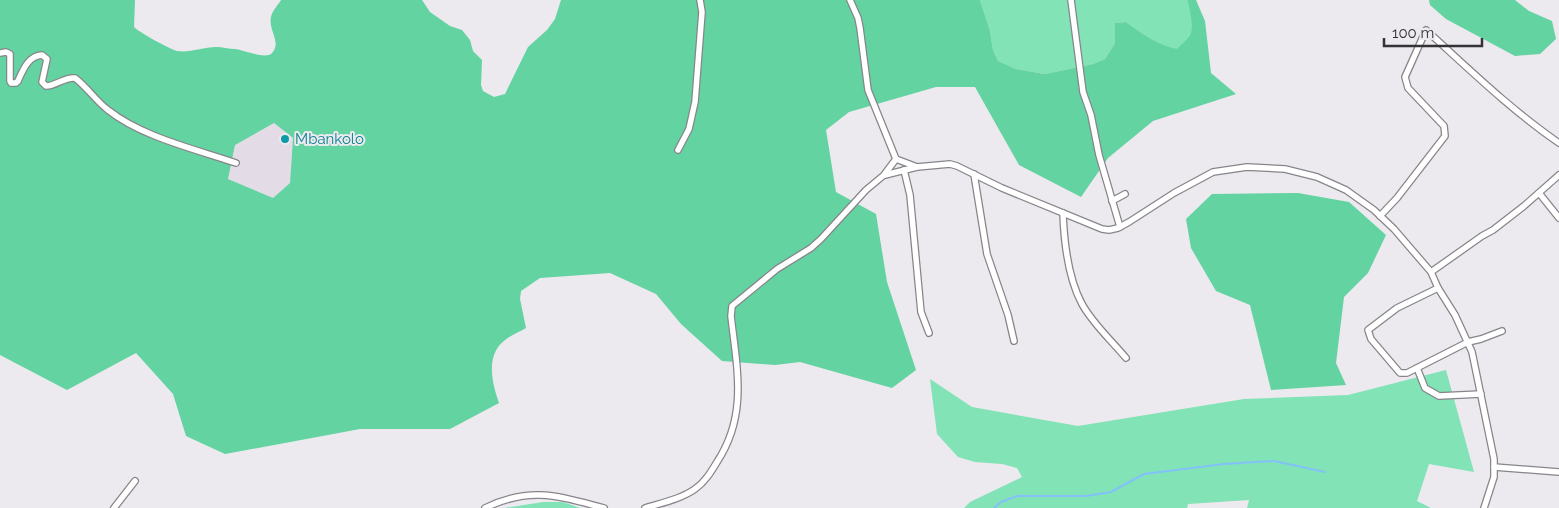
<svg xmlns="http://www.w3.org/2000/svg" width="1559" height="508" font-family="Raleway,sans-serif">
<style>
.built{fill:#e3dce7}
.green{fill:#81e3b6}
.forest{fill:#62d3a1;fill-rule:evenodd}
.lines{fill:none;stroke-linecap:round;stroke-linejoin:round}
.stream{stroke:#83c1f8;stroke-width:2}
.minor-casing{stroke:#88858a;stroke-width:8}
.minor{stroke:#fff;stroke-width:5.5}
.culture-dot{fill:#0f9aa8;stroke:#ece9ef;stroke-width:2}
.labels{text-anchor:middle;stroke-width:4;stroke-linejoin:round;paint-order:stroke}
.culture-label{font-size:15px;fill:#0d838f;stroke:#ece9ef;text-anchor:start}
</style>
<rect width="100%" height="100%" fill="#ece9ef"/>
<polygon class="built" points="274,123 293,138 290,183 273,198 228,179 235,145"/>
<g class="green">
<path d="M980 0H1187C1190 8 1196 27 1191 35 1188 40 1182 45 1177 50 1157 45 1143 34 1126 22L1115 23V43L1105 59 1093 64 1045 74 1016 69 998 61 993 50 990 31Z"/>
<polygon points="1446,370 1474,472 1429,464 1417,501 1431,508 1247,508 1249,500 1188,504 1187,508 964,508 970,502 1022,477 1017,468 1002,464 975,462 958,457 937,434 930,379 972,407 1078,426 1244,399 1348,395"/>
<polygon points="543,502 563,502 580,508 504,508"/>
</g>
<g class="forest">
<path d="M0 0H135L134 27C139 32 169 49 177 51 190 53 203 47 216 47 222 47 229 49 235 49 244 50 266 60 272 53 282 42 268 30 271 17 272 11 278 5 281 0H422L430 12 450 26 462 30 470 40 473 51 482 60 481 85 483 91 494 97 505 94 528 47 547 30 555 19 561 0H980L990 31 993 50 998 61 1016 69 1045 74 1093 64 1105 59 1115 43V23L1126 22C1143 34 1157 45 1177 49 1190 36 1194 36 1191 17 1190 11 1189 5 1187 0H1196L1205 21 1211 73 1236 94 1153 121 1108 158 1081 197 1019 165 975 87H936L849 112 826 130 836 192 876 214 887 282 916 370 892 388 800 362 775 365 722 361 681 324 656 294 610 273 540 278 521 291 520 299 526 328C519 332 511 335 505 340 485 355 492 383 499 403L450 429H360L225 454 186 436 173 394 136 353 67 390 0 355ZM274 123 293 138 290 183 273 198 228 179 235 145Z"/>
<polygon points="1429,0 1515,0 1529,11 1552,21 1556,39 1540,54 1515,56 1446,19 1430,5"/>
<polygon points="1298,193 1349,202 1386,235 1368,273 1344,297 1336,363 1346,385 1271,390 1250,305 1216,291 1191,248 1186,219 1212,194"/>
</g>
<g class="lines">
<polyline class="stream" points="994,508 1001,502 1017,496 1086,496 1111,492 1144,474 1224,464 1274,461 1325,472"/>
<g class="minor-casing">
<g id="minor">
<polyline points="850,0 858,18 860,28 868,90 896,159 917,167 950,164 957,166 1002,188 1102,229 1109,230 1118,228 1129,222 1174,193 1213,172 1247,167 1285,169 1317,177 1346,190 1374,210 1394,229 1431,272 1438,288 1455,315 1472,352 1494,459 1494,477 1484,508"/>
<polyline points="1071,0 1083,92 1091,115 1099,155 1120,227"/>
<path d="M0 53 6 52 10 54V81L11 83H16L18 81C23 70 28 56 42 55L47 59 42 82 46 86C56 86 64 77 75 78 87 87 96 101 108 110 142 137 195 149 236 163"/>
<polyline points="678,150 689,129 695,102 702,12 700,0"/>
<polyline points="904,170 910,195 921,312 929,333"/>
<polyline points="974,174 987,254 1008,315 1014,341"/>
<polyline points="885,175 917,167"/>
<polyline points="1539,193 1559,218"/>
<polyline points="1112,201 1125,194"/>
<path d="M1063 213C1064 241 1068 278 1082 304 1093 324 1111 340 1126 358"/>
<path d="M1380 216 1397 198 1445 136 1444 126 1408 88 1405 77 1426 30C1469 69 1511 110 1559 143"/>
<polyline points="1431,272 1482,236 1493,230 1524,206 1559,175"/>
<polyline points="1438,288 1397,308 1368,330 1371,339 1400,373 1407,373 1468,342 1481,339 1502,331"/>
<polyline points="1417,368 1425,388 1439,396 1481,394"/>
<polyline points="1494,467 1559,472"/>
<polyline points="114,508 135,481"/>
<path d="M485 508C531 486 558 496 604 508"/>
<path d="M645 508C661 503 681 499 695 489 705 482 711 472 717 462 748 415 737 369 731 316L732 306 777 269 811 248 821 239 866 190 884 175 896 159"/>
</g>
</g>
<use href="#minor" class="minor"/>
</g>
<circle class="culture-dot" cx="285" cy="139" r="5"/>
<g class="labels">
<g class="culture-label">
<text x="295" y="144">Mbankolo</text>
</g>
</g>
<path d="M1384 38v8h98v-8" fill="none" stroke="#333234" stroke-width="2.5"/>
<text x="1392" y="38" font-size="15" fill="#333234" stroke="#ece9ef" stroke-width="4" paint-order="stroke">100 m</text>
</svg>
